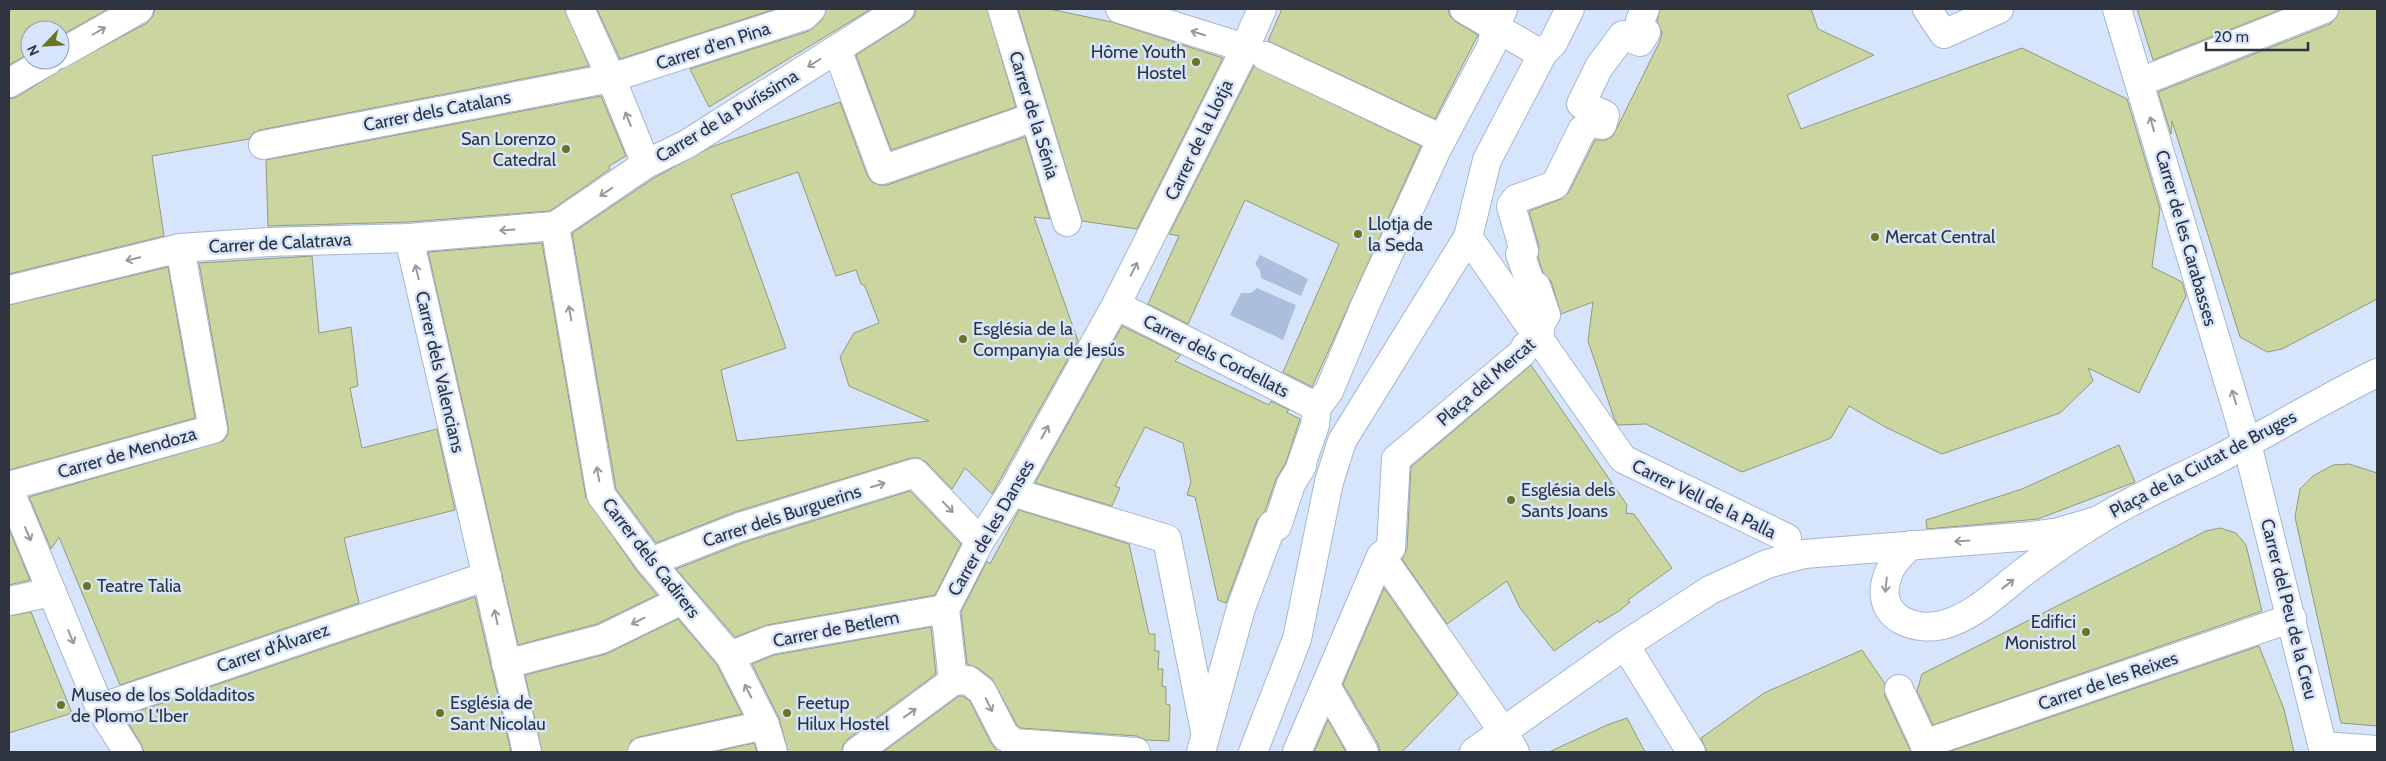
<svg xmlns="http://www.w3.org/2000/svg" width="2386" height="761" font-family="Cabin,sans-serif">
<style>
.green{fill:#abbfdc}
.building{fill:#cbd59f;stroke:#94997b;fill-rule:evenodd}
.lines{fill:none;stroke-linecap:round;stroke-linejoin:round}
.minor-casing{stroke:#a5b7d2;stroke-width:30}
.minor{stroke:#fff;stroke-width:28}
.oneway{stroke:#969a9f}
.poi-dot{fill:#6b7520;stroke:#d6e5fb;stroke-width:2}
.labels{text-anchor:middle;stroke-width:5;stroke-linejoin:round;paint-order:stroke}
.street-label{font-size:18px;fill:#2d343f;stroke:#d6e5fb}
.poi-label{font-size:18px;fill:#2d343f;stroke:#d6e5fb;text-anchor:start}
</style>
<rect width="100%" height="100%" fill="#d6e5fb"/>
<g class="green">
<polygon points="1260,255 1308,279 1301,296 1261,278 1260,270 1255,264"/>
<polygon points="1257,288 1296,305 1283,340 1230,315 1241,293 1251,293"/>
</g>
<g class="building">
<polygon points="9,9 108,9 60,36 60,30 30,30 30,53 9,65"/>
<polygon points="155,9 565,9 589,66 260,130 253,133 249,139 152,156 164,236 9,274 9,99 17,97 61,69 147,23 153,16"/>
<polygon points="597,9 775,9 620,59"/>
<polygon points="826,9 871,9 709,107 690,69 809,31 822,20"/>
<polygon points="916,9 987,9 1016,107 891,150 856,55 908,22 914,17"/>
<polygon points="1018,9 1049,9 1112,22 1223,58 1137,229 1082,221"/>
<polygon points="1282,9 1448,9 1450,16 1456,22 1478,35 1435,119 1268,41"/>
<polygon points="1660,9 1811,9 1818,29 1874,55 1787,95 1801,129 2022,48 2127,99 2160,209 2152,267 2182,282 2186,296 2139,393 2088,368 2093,381 2060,413 1942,454 1887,428 1849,406 1831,438 1742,472 1646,424 1618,425 1614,418 1588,341 1593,302 1561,314 1551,281 1543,273 1538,257 1539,247 1529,211 1561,199 1569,192 1595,140 1606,140 1613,136 1660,41 1662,32 1657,21"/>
<polygon points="2137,9 2282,9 2153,60"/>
<polygon points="2339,9 2377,9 2377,299 2282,349 2267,352 2240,337 2172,121 2171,134 2158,92 2330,24 2336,18"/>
<polygon points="1254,66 1421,146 1312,387 1283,372 1339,244 1245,200 1188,324 1148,304 1179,236 1169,234"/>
<polygon points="601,96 626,156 609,166 610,169 550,211 408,222 268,226 266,160"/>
<path d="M840 102 867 175 872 182 880 185H887L1025 137 1050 219 1034 217 1078 341 992 494 965 468 952 489 926 462 918 458H911L735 512 656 543 616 489 572 233 654 178 711 147ZM798 172 836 276 856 270 861 284 865 286 879 323 854 333 840 357 849 386 929 421 737 441 721 370 786 348 731 195Z"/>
<polygon points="542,243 586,498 637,571 657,595 597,624 518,645 428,252"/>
<polygon points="312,256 319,333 351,327 358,386 350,388 362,448 437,429 455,510 344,538 359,603 120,685 59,537 51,549 29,497 223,441 228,434 228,426 199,263"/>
<polygon points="168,267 195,418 9,470 9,305"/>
<polygon points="1122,326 1181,355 1175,361 1269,405 1271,401 1289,410 1286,412 1300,419 1286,462 1276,479 1265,511 1257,520 1226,603 1218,600 1195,497 1187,495 1191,482 1183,443 1145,427 1115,486 1120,488 1112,506 1035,483"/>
<polygon points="1531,365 1627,505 1626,513 1634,514 1672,568 1628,600 1630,602 1619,611 1599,623 1598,620 1554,651 1520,608 1507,581 1447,624 1402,559 1407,549 1411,467"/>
<polygon points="2119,445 2135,482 2038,519 1927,529 1926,520 2022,489"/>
<polygon points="2349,464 2377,473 2377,726 2341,723 2295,517 2300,489 2313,476 2333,465"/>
<polygon points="910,491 961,544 935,595 767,625 735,637 676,569 745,542"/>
<polygon points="1019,510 1129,544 1149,634 1155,634 1155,651 1159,651 1158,669 1163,669 1162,686 1166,687 1166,704 1170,705 1169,741 1146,740 1137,736 1020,728 1017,725 992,679 978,668 967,664 961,612 987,561 990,564"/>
<polygon points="2220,528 2236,533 2246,545 2262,611 1933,725 1917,691 1922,674 2206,531"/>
<polygon points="9,529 30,580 9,585"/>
<polygon points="1384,588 1458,694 1402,752 1380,752 1378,744 1343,684"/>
<polygon points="475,597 511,752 144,752 141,744 124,716"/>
<polygon points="31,612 72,713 9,733 9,616"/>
<polygon points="678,619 717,665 742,714 639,737 631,741 627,752 542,752 525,675 606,654"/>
<polygon points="931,627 936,674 848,739 843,745 842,752 788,752 779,718 752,664 774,655"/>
<polygon points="2259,646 2284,709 2294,752 1948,752"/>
<polygon points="1862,650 1885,684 1885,696 1911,752 1707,752 1701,738 1764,693"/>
<polygon points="959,696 963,696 970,701 991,743 998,752 883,752"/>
<polygon points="1627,718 1645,752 1549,752 1607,725"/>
<polygon points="1328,720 1346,752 1314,752"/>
<polygon points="754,743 757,752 714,752"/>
</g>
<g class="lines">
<g class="minor-casing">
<g id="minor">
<polyline points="580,9 611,78 646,164"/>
<polyline points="1002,9 1067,222"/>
<polyline points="1120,9 1245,48"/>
<polyline points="1464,9 1536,51 1543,53"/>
<polyline points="1927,9 1944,34 1999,9"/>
<polyline points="2117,9 2247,444 2324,752"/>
<polyline points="837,49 882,170 1034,117"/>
<polyline points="60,54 139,9"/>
<polyline points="1265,56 1442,139"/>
<polyline points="2140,82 2324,9"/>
<polyline points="9,83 49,60"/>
<polyline points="263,145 611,78 804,16 811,9"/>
<polyline points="555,226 601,495 650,562 730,656 765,725 773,752"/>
<polyline points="555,226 646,164 687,144 900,9"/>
<polyline points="1468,237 1623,459 1787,538"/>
<polyline points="409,238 527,752"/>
<polyline points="9,290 180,248 269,242 409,238 555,226"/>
<polyline points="1116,305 1317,407"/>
<polyline points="9,486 213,429 180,248"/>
<polyline points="9,489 100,708 128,752"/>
<polyline points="1012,492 1167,539 1205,731"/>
<path d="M1911 545C1897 558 1888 567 1885 586 1880 619 1915 631 1942 625 1972 618 1998 592 2021 574 2045 556 2070 538 2096 522 2135 497 2179 479 2220 458 2273 430 2323 399 2377 373"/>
<polyline points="1381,556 1502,730 1515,752"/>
<polyline points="650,562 740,527 915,473 980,541"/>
<polyline points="9,601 52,592"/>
<polyline points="1625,645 1691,752"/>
<polyline points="730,656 770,640 945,609"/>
<polyline points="506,664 602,639 682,600"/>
<polyline points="953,681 945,609 980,541 1012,492 1116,305 1239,61 1262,9"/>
<polyline points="953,681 968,680 982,691 1005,736 1015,743 1136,752"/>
<polyline points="1326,686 1364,752"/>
<polyline points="1899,689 1928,752"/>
<polyline points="100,708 487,576"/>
<polyline points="1924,744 2292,618"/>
<polyline points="2323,746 2377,750"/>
<polyline points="642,752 765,725"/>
<polyline points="857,752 953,681"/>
<polyline points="1201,752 1241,608 1272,525 1277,526 1291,484 1302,466 1301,465 1315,425 1317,407 1329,391 1366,303 1436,151 1492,45 1495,27 1503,9"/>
<polyline points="1253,752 1297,639 1329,482 1342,441 1468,237 1487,160 1543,53 1553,43 1570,9"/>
<polyline points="1297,752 1381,556 1391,548 1396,459 1522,353 1526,346 1539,339 1541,322 1546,315 1536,286 1532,287 1520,254 1524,251 1511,206 1516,199 1555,185 1582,130 1590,123 1602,125 1605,115 1581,104 1599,67 1623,35 1640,42 1646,32 1643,32 1640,21 1645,9"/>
<polyline points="1474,752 1625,645 1710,590 1767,564 1804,554 2032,536 2059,532 2096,521"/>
</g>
</g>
<use href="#minor" class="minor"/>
</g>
<defs><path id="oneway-shaft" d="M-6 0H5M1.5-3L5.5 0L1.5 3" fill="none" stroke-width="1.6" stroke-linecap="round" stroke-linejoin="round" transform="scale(1.25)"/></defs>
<g class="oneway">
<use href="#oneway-shaft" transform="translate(99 31) rotate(-30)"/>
<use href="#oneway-shaft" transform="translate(1198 33) rotate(-163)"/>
<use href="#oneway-shaft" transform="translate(814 63) rotate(148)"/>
<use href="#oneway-shaft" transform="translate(628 119) rotate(-112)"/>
<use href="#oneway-shaft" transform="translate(2152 124) rotate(-106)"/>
<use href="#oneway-shaft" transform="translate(606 192) rotate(146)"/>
<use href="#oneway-shaft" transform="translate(507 230) rotate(176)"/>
<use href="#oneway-shaft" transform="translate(133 259) rotate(166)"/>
<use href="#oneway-shaft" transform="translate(1134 269) rotate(-63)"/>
<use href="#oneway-shaft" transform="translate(417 272) rotate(-103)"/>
<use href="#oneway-shaft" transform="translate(570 313) rotate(-100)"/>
<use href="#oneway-shaft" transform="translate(2234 397) rotate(-107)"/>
<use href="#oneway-shaft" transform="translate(1045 432) rotate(-61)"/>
<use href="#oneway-shaft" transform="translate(598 474) rotate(-100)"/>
<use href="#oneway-shaft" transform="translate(878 485) rotate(-17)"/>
<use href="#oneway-shaft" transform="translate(948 507) rotate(46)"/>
<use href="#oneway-shaft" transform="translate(28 534) rotate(67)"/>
<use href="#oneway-shaft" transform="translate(1962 541) rotate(176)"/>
<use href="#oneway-shaft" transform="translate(2008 584) rotate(-38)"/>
<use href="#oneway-shaft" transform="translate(1886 585) rotate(96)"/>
<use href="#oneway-shaft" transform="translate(496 617) rotate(-102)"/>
<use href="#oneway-shaft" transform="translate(638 621) rotate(154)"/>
<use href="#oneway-shaft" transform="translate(71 637) rotate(68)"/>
<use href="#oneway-shaft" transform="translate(748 691) rotate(-117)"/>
<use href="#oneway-shaft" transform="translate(989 705) rotate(64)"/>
<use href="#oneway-shaft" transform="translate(910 713) rotate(-36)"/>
</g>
<g class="poi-dot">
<circle cx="1196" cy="62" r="5"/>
<circle cx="566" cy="149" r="5"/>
<circle cx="1358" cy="234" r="5"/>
<circle cx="1875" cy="237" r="5"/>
<circle cx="963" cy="339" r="5"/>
<circle cx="1511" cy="500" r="5"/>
<circle cx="87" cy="586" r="5"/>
<circle cx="2086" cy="632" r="5"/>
<circle cx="61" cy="705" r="5"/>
<circle cx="440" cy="713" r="5"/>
<circle cx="787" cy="713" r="5"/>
</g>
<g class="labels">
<g class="street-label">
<text transform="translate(713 46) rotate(-18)" y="6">Carrer d'en Pina</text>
<text transform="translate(437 111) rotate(-11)" y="6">Carrer dels Catalans</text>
<text transform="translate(1034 115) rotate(73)" y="6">Carrer de la Sénia</text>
<text transform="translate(727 116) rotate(-31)" y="6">Carrer de la Puríssima</text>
<text transform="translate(1199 140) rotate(-64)" y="6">Carrer de la Llotja</text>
<text transform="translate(2186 238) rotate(74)" y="6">Carrer de les Carabasses</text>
<text transform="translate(280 243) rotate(-3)" y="6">Carrer de Calatrava</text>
<text transform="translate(1216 356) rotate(27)" y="6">Carrer dels Cordellats</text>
<text transform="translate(440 372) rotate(77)" y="6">Carrer dels Valencians</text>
<text transform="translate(1486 382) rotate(-41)" y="6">Plaça del Mercat</text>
<text transform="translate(127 453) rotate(-16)" y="6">Carrer de Mendoza</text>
<text transform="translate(2203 464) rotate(-28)" y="6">Plaça de la Ciutat de Bruges</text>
<text transform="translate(1704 499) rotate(26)" y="6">Carrer Vell de la Palla</text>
<text transform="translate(782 516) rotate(-18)" y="6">Carrer dels Burguerins</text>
<text transform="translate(991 528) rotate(-60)" y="6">Carrer de les Danses</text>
<text transform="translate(651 558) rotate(52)" y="6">Carrer dels Cadirers</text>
<text transform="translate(2289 609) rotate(76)" y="6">Carrer del Peu de la Creu</text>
<text transform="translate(836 629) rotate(-11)" y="6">Carrer de Betlem</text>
<text transform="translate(273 648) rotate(-19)" y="6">Carrer d'Álvarez</text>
<text transform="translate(2108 681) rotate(-19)" y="6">Carrer de les Reixes</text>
</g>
<g class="poi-label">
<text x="1186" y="58" text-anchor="end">Hôme Youth<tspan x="1186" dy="21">Hostel</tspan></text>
<text x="556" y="145" text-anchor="end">San Lorenzo<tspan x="556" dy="21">Catedral</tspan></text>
<text x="1368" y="230">Llotja de<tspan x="1368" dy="21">la Seda</tspan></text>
<text x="1885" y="243">Mercat Central</text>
<text x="973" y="335">Església de la<tspan x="973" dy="21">Companyia de Jesús</tspan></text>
<text x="1521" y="496">Església dels<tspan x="1521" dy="21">Sants Joans</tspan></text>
<text x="97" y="592">Teatre Talia</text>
<text x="2076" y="628" text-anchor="end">Edifici<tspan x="2076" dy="21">Monistrol</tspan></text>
<text x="71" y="701">Museo de los Soldaditos<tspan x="71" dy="21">de Plomo L'Iber</tspan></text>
<text x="450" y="709">Església de<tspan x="450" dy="21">Sant Nicolau</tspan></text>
<text x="797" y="709">Feetup<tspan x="797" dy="21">Hilux Hostel</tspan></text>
</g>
</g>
<rect width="2386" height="761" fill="none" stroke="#2d343f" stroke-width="20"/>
<g transform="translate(45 45) rotate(245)"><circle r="24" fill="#d6e5fb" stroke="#929eb0"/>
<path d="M0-4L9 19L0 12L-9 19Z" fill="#6b7520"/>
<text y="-8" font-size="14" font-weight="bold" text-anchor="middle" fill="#2d343f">N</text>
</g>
<path d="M2206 42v8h102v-8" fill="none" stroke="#2d343f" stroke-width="2.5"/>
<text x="2214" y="42" font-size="15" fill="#2d343f" stroke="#d6e5fb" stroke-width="4" paint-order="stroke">20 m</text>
</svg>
